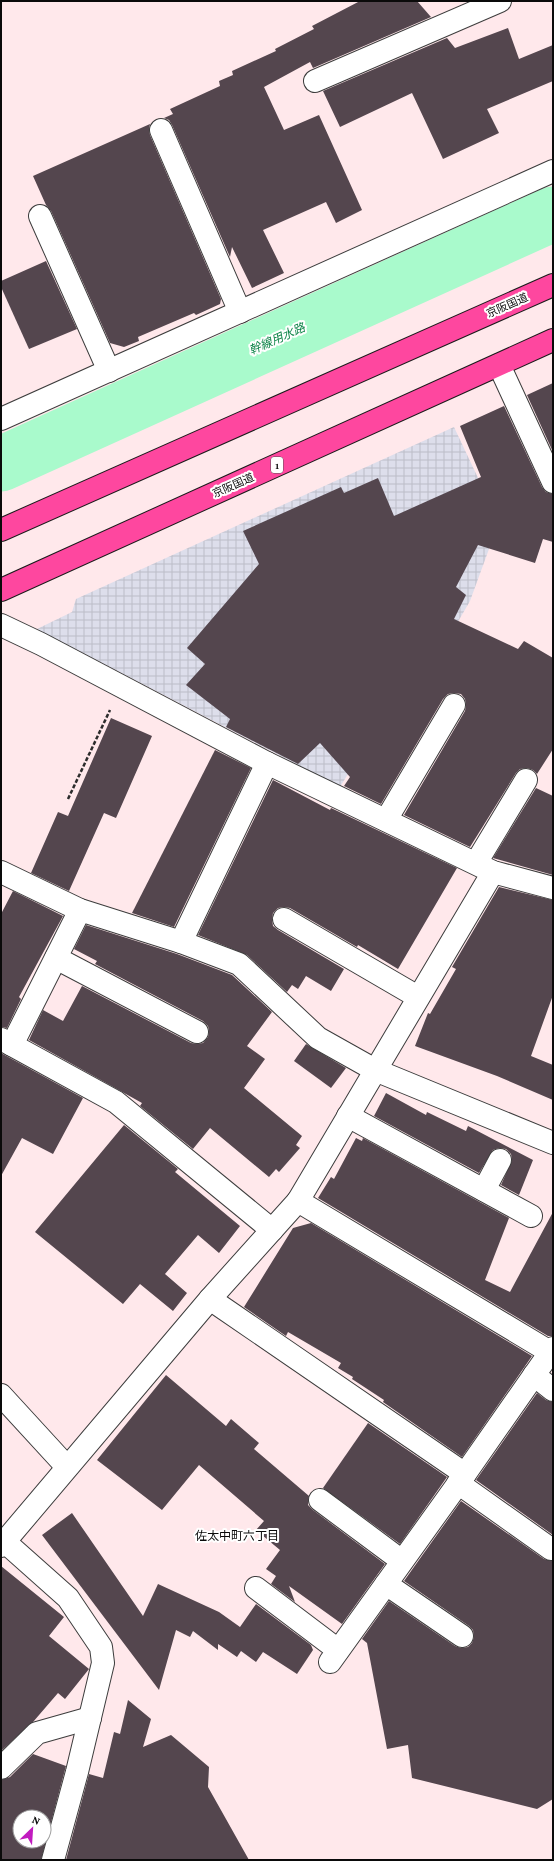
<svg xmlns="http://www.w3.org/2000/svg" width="554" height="1861" font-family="'Crimson Pro','Noto Sans JP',serif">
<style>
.industrial{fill:url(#industrial-grid)}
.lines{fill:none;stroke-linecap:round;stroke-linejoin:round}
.river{stroke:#a9facc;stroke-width:55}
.building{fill:#54464e;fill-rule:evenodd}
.minor-casing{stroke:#3d3d3d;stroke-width:24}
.highway-casing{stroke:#1b1b1b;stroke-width:24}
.path{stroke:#2c2c2c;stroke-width:2.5;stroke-dasharray:4 2;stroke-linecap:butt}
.minor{stroke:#fff;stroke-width:22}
.highway{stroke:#fe479f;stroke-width:22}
.labels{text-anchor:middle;stroke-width:4;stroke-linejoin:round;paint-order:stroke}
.shield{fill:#fff;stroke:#545454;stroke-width:1}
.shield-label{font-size:10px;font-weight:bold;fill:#0a0a0a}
.street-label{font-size:11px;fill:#0a0a0a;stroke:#fff}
.water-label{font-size:12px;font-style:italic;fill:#0f8549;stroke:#fff}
.neighbourhood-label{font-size:12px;fill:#0a0a0a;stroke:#fff}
</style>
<defs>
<pattern id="industrial-grid" width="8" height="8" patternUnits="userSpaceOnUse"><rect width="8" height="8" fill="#dddeeb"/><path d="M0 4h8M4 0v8" fill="none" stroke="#bcbdc8"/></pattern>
</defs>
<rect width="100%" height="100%" fill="#ffe8eb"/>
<polygon class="industrial" points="454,427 488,499 489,549 470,601 437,658 383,717 340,787 37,629 72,612 76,599"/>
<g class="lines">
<polyline class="river" points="1,464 553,214"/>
</g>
<g class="building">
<polygon points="360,1 417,1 431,17 313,68 310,62 264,87 284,130 319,115 362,210 336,223 326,202 263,230 284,273 252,288 232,247 230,257 172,125 169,120 164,118 173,114 170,109 220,86 219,81 233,75 232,71 276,51 275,49 314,29 312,26"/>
<polygon points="508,28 519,59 553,45 553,81 487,109 499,133 443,159 412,93 340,127 323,91 447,38 455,48"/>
<polygon points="150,124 149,129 150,135 221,299 220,304 196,315 194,313 138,337 139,341 124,347 110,343 51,211 46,205 33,176"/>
<polygon points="46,261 77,329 29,349 1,287 1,281"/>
<polygon points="553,383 553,452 527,395"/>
<polygon points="504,406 542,487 546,492 553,494 553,542 543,539 535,563 478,545 456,587 466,595 454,619 518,649 524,641 553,658 553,749 537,774 533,770 527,768 520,769 516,773 470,847 404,815 465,711 466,705 465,699 461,694 454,693 448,694 443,699 381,804 344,786 350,777 320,743 298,764 226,727 230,719 186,685 205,664 187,648 259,564 243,531 341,487 344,493 378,478 394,516 481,477 460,426"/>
<polygon points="111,718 152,736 116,818 104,813 69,891 31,873 58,812 68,816"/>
<polygon points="215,750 251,768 174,927 132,913"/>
<polygon points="273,780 330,810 331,808 457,868 398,969 358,945 357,947 290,908 284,907 278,908 273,913 272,919 273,926 278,930 344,969 331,991 306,976 298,989 292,985 287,992 247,955 198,935"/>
<polygon points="536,788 553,796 553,875 493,858"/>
<polygon points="499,887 553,900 553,995 531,1056 553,1065 553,1100 497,1076 415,1046 428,1013 430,1014 456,969 452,967"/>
<polygon points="13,891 63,916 19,997 21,999 7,1028 1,1027 1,914"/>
<polygon points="86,925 177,954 232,975 272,1012 247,1046 265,1059 244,1088 302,1136 296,1145 300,1148 279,1172 276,1169 269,1177 210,1128 193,1149 140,1106 142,1103 29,1040 43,1010 63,1021 82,986 191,1043 197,1044 203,1043 208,1037 209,1031 208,1026 203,1021 95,964 97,961 74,949"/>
<polygon points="306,1044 346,1068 331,1088 294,1061"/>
<polygon points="1,1053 83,1098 53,1154 22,1138 1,1176"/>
<polygon points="386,1093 426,1115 427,1112 466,1131 468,1126 533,1160 519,1195 501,1185 512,1160 511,1154 506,1149 499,1148 493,1150 479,1173 374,1116"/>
<polygon points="124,1125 178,1169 175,1172 240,1226 219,1253 198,1235 165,1274 187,1293 173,1311 140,1284 123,1304 35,1232"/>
<polygon points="356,1138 362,1141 363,1138 509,1218 485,1280 510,1292 553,1212 553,1336 548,1336 318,1198 331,1177 334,1179"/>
<polygon points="311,1223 532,1356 462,1457 383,1402 384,1400 352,1379 353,1377 338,1368 341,1363 288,1332 286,1336 244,1307 293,1228"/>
<polygon points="166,1375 226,1426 231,1419 259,1443 254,1449 309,1496 308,1505 313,1510 385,1564 342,1624 289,1586 295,1602 271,1584 276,1576 266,1569 280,1550 256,1530 264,1521 199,1465 162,1510 97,1460"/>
<polygon points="537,1393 546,1400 553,1402 553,1535 476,1480"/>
<polygon points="368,1423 447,1477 400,1544 323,1488"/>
<polygon points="461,1501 544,1559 553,1561 553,1799 537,1809 412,1778 408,1745 387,1749 367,1643 362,1639 389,1601 455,1646 461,1648 468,1647 472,1643 474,1637 473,1630 469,1626 404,1581"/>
<polygon points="72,1513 143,1616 158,1584 219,1612 240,1627 256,1604 311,1645 313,1650 297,1674 263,1652 256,1662 241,1651 237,1657 218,1644 218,1650 193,1631 190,1637 176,1630 159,1690 42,1535"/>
<polygon points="1,1566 64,1617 49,1636 89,1669 65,1699 58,1693 33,1722 1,1751"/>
<polygon points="128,1700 151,1719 143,1747 171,1735 209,1767 208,1787 249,1860 66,1860 89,1774 103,1778 114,1732 120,1734"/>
<path d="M33 1754 66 1766 41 1860H1V1780L10 1777ZM20 1817H44V1841H20Z"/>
</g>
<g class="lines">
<g class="minor-casing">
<g id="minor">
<polyline points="315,81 500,1"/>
<polyline points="161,130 240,312"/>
<polyline points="40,216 109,371"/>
<polyline points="499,365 553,482"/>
<polyline points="1,419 553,171"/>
<polyline points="1,625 41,644 267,763 493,872 553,888"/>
<polyline points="386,820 454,705"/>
<polyline points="476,863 526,780"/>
<polyline points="1,872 80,910 181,942 239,964 318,1038 375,1070 553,1143"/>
<polyline points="284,919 418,997"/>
<polyline points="181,942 267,763"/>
<polyline points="56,958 197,1032"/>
<polyline points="1,1039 116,1102 272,1230"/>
<polyline points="12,1045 80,910"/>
<polyline points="348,1116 531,1216"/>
<polyline points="484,1190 500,1160"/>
<polyline points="298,1201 550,1352"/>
<polyline points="210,1299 465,1474"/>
<polyline points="534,1375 553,1390"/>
<polyline points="1,1395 67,1467"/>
<polyline points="458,1483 551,1549"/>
<polyline points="320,1500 402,1561"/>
<polyline points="5,1542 68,1598 101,1647 103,1663 77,1772 53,1860"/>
<polyline points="1,1546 210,1299 298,1201 493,872"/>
<polyline points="386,1584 462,1636"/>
<polyline points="256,1588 338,1650"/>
<polyline points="330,1662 465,1474 553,1348"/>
<polyline points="1,1768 37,1733 90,1718"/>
</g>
</g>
<g class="highway-casing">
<g id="highway">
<polyline points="1,530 553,285"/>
<polyline points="1,590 553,340"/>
</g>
</g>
<polyline class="path" points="68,799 110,710"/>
<use href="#minor" class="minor"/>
<use href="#highway" class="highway"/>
</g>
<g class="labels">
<rect class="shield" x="271" y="457" width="12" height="16" rx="3"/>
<g class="shield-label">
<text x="277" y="469">1</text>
</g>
<g class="street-label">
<text transform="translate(507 305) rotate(-24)" y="4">京阪国道</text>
<text transform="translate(233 485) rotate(-24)" y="4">京阪国道</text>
</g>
<g class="water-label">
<text transform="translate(277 339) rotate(-24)" y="4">幹線用水路</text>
</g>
<g class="neighbourhood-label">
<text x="237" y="1540">佐太中町六丁目</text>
</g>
</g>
<rect width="554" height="1861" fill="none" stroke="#0a0a0a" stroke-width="4"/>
<g transform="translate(32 1829) rotate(25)"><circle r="19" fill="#ffffff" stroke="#9d9d9d"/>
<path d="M0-3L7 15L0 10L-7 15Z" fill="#c11bbf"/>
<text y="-6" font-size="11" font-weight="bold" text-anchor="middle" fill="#0a0a0a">N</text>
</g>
</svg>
